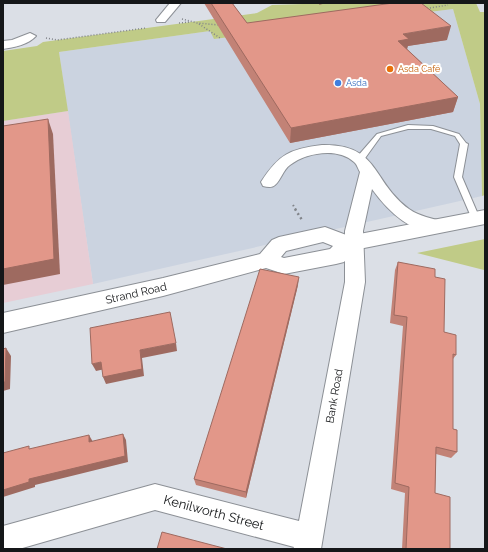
<svg xmlns="http://www.w3.org/2000/svg" width="488" height="552" font-family="Raleway,sans-serif">
<style>
.built{fill:#cbd3e0}
.industrial{fill:#e7cdd5}
.green{fill:#c0cb87}
.lines{fill:none;stroke-linecap:round;stroke-linejoin:round}
.service-casing{stroke:#8c9096;stroke-width:2}
.minor-casing{stroke:#8c9096;stroke-width:2}
.tertiary-casing{stroke:#8c9096;stroke-width:2}
.path-far2{stroke:#818489;stroke-width:1.5;stroke-dasharray:1 2;stroke-linecap:butt}
.path-far1{stroke:#818489;stroke-width:2;stroke-dasharray:1.5 2.5;stroke-linecap:butt}
.path{stroke:#818489;stroke-width:2.5;stroke-dasharray:2 3;stroke-linecap:butt}
.service{fill:#fff;fill-rule:evenodd}
.minor{fill:#fff;fill-rule:evenodd}
.tertiary{fill:#fff;fill-rule:evenodd}
.wall{fill:#c28276}
.shaded-wall{fill:#9e6a60}
.building{fill:#e29789;stroke:#9e6a60}
.food-dot{fill:#e8710a;stroke:#fff;stroke-width:1.5}
.shop-dot{fill:#3f7fe0;stroke:#fff;stroke-width:1.5}
.labels{text-anchor:middle;stroke-width:4;stroke-linejoin:round;paint-order:stroke}
.far-food-label{font-size:9px;fill:#c56008;stroke:#fff;text-anchor:start}
.far-shop-label{font-size:9px;fill:#366cbe;stroke:#fff;text-anchor:start}
.street-label{font-size:11px;fill:#151719;stroke:#fff}
.near-street-label{font-size:13px;fill:#151719;stroke:#fff}
</style>
<rect width="100%" height="100%" fill="#dbdfe6"/>
<polygon class="built" points="453,9 480,104 482,196 93,284 59,52 210,31 215,39"/>
<polygon class="industrial" points="68,111 93,284 3,303 3,121"/>
<g class="green">
<polygon points="333,3 476,3 480,12 485,12 485,195 482,196 480,104 453,9 214,39 210,31 59,52 68,111 3,121 3,51 37,46 43,42 257,13 272,5"/>
<polygon points="485,239 485,271 484,270 417,253"/>
</g>
<g class="lines">
<g class="service-casing">
<polygon id="service" points="408,125 433,126 459,134 466,143 468,144 462,177 480,219 479,221 476,222 472,219 454,177 460,144 455,136 431,129 408,129 381,136 363,161 357,161 357,157 377,134"/>
</g>
<g class="minor-casing">
<g id="minor">
<polygon points="170,3 181,3 165,22 157,22 156,20"/>
<path d="M30 33 36 36C28 45 14 47 3 49V41L12 40Z"/>
<path d="M322 145C380 144 371 181 409 209 420 217 432 218 444 222L447 226 444 230C415 239 387 210 372 189L363 231 365 282 321 549H293L294 547 155 510 19 549H3V526L155 484 299 521 345 282V231L360 172C358 169 357 164 354 162 337 147 306 153 290 165 283 170 281 180 275 185 272 188 267 187 263 186L261 182C279 154 290 149 322 145Z"/>
</g>
</g>
<g class="tertiary-casing">
<path id="tertiary" d="M485 210V224L354 250 344 262 336 264 284 274 266 268 163 296 3 333V313L163 278 260 254 272 240 279 237 325 227 349 236ZM323 242 333 246 330 249 284 258 281 257 286 251Z"/>
</g>
<g class="path-far2">
<polyline points="424,9 448,5"/>
<polyline points="182,19 197,23 219,25"/>
<polyline points="179,23 190,22"/>
<polyline points="199,24 220,38"/>
<polyline points="46,38 57,40 146,28"/>
</g>
<polyline class="path-far1" points="293,205 296,210"/>
<polyline class="path" points="295,209 302,220"/>
<use href="#service" class="service"/>
<use href="#minor" class="minor"/>
<use href="#tertiary" class="tertiary"/>
</g>
<g class="wall">
<polygon points="204,3 232,3 247,23 447,40 407,46 407,49 458,97 453,112 290,143"/>
<polygon points="398,262 435,277 444,332 456,355 453,359 453,429 457,452 451,458 436,454 435,493 450,549 402,549 405,493 391,489 403,326 390,323 395,270"/>
<polygon points="298,285 246,498 196,485 194,479"/>
</g>
<g class="shaded-wall">
<polygon points="320,3 326,3 319,5"/>
<polygon points="451,26 447,40 408,46 406,53 398,41 403,34"/>
<polygon points="458,97 453,112 290,143 291,128"/>
<polygon points="48,119 53,134 60,274 3,285 3,269"/>
<polygon points="299,277 298,285 246,498 246,492"/>
<polygon points="176,343 177,351 142,358 144,376 106,384 103,377 140,350"/>
<polygon points="6,348 11,356 10,389 3,391 3,382"/>
<polygon points="101,362 105,369 96,371 92,364"/>
<polygon points="123,434 126,440 128,462 35,485 35,487 3,497 3,490 29,479"/>
<polygon points="89,435 93,442 89,442"/>
</g>
<g class="building">
<polygon points="211,3 232,3 247,23 393,3 421,3 451,26 403,34 409,39 398,41 458,97 291,128"/>
<polygon points="48,119 54,259 3,269 3,126"/>
<polygon points="398,262 435,269 435,277 445,279 444,332 456,335 456,355 453,354 453,429 457,430 457,452 436,447 435,493 450,497 450,549 406,549 409,487 395,483 407,317 394,315"/>
<polygon points="260,269 299,277 246,492 194,479"/>
<polygon points="170,312 176,343 140,350 142,369 103,377 101,362 92,364 90,328"/>
<polygon points="6,348 5,382 3,382 3,349"/>
<polygon points="123,434 125,456 29,479 29,482 3,490 3,453 29,446 29,449 89,435 89,442"/>
<polygon points="162,532 227,549 157,549"/>
</g>
<circle class="food-dot" cx="390" cy="69" r="4"/>
<circle class="shop-dot" cx="338" cy="83" r="4"/>
<g class="labels">
<g class="far-food-label">
<text x="398" y="72">Asda Café</text>
</g>
<g class="far-shop-label">
<text x="346" y="86">Asda</text>
</g>
<g class="street-label">
<text transform="translate(136 293) rotate(-13)" y="4">Strand Road</text>
<text transform="translate(334 396) rotate(-80)" y="4">Bank Road</text>
</g>
<g class="near-street-label">
<text transform="translate(214 512) rotate(15)" y="5">Kenilworth Street</text>
</g>
</g>
<rect width="488" height="552" fill="none" stroke="#151719" stroke-width="8"/>
</svg>
